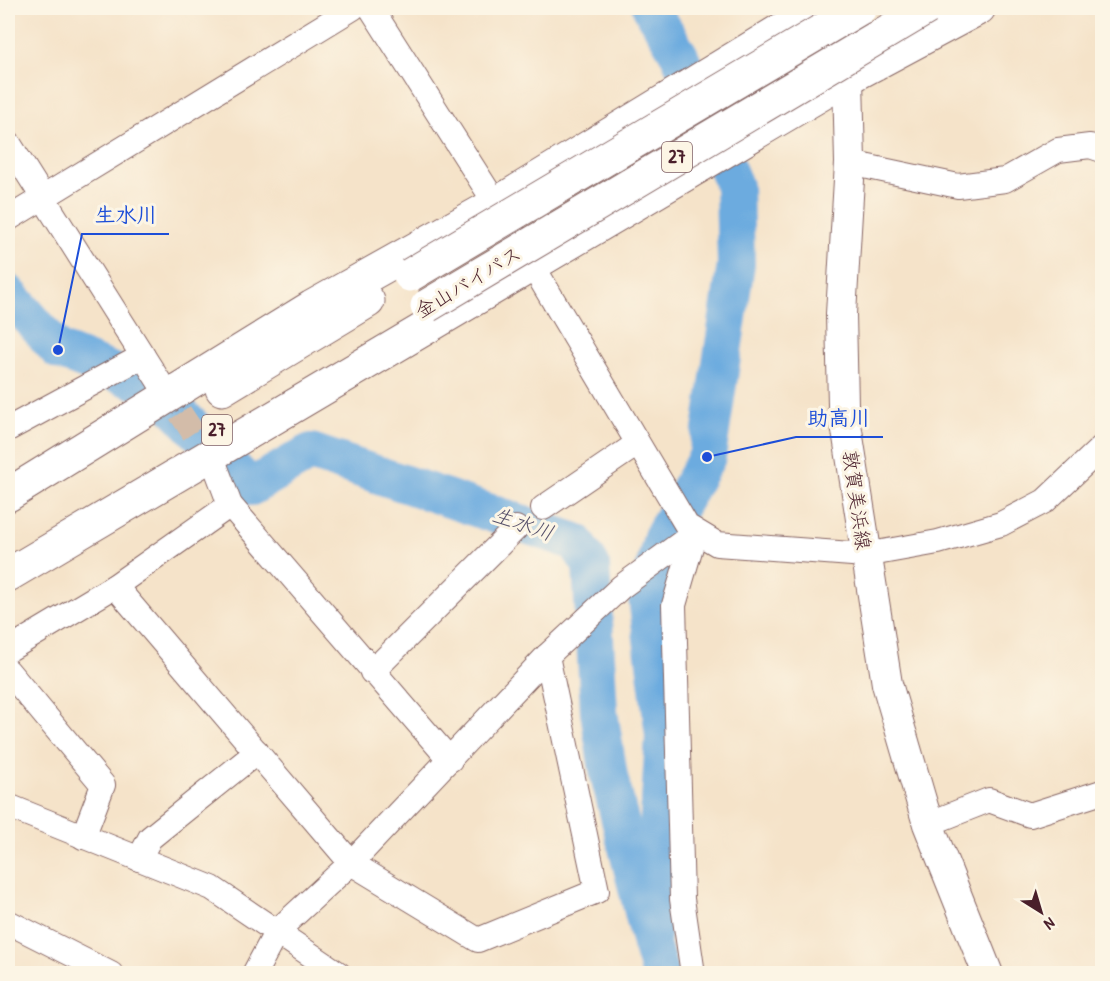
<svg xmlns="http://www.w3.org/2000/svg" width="1110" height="981" font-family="'Patrick Hand','Klee One',sans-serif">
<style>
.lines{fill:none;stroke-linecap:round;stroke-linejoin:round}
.river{stroke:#6cabdf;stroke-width:38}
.minor-tunnel{stroke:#d3bca9;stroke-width:24;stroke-dasharray:24 12;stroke-linecap:butt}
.minor-casing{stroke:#866462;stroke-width:26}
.major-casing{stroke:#866462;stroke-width:32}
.highway-casing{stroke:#866462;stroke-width:35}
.minor{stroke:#fff;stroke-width:24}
.major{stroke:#fff;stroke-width:30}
.highway{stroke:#fff;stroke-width:33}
.highway-bridge-casing{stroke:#866462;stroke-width:35;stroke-linecap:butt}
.highway-bridge{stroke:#fff;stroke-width:33}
.labels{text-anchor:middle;stroke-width:6;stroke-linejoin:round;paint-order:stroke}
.shield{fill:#fcf5e5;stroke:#7f5f63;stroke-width:1.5}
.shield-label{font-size:18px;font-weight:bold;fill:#4a1f2b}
.street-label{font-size:20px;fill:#4a1f2b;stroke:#fcf5e5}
.water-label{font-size:21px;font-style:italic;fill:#56506a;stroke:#fcf5e5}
.leader{fill:none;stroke:#1d4ed8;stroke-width:2}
.callout-dot{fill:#1d4ed8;stroke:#fcf5e5;stroke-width:2}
.callout-label{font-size:21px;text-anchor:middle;font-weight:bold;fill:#1d4ed8;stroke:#fcf5e5;stroke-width:6;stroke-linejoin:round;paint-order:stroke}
</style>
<rect width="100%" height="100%" fill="#fcf5e5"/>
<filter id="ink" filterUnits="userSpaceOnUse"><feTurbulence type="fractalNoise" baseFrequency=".0167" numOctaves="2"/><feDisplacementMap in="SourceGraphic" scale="12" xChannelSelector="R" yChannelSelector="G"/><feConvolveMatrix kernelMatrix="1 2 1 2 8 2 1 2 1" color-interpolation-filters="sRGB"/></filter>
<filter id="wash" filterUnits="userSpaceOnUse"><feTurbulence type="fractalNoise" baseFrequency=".008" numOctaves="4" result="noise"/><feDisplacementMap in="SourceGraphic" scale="24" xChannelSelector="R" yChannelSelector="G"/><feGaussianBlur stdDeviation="1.35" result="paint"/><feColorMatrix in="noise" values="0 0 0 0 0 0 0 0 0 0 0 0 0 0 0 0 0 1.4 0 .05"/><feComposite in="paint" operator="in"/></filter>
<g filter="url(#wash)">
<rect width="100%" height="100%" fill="#f5e3c9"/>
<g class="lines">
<g class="river">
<polyline points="651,8 680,56 734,186 736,264 707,457 662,537 647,598 664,736 651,944 660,974"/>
<polyline points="8,293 58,350 156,389 251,487 311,452 576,542 591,565 599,712 609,776 651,944"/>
</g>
</g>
</g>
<g filter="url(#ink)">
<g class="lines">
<polyline class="minor-tunnel" points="160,383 215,465"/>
<g class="minor-casing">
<g id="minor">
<polyline points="371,8 496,204 687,526 717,544 865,555 938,542 1001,524 1045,501 1102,447"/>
<polyline points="8,142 160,383"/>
<polyline points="850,163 958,186 1005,180 1058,150 1090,146 1102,150"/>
<polyline points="8,219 353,8"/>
<polyline points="8,429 143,356"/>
<polyline points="215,465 230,505 450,760"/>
<polyline points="543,508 637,444"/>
<polyline points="115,586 351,863 478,940 597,891 547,656"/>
<polyline points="8,650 115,586 230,505"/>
<polyline points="8,671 103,785 83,837"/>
<polyline points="372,672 516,528"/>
<polyline points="8,806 212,888 339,974"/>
<polyline points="928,824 989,800 1030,815 1102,792"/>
<polyline points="139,859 150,838 257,752"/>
<polyline points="8,922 111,974"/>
<polyline points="254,974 277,931 351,863 547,656 621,587 695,533"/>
<polyline points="693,974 682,899 674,605 695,533"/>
</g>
</g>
<g class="major-casing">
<polyline id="major" points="850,8 848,78 850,163 841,314 843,405 887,684 928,824 988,974"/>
</g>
<g class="highway-casing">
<g id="highway">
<polyline points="222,389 368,301"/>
<polyline points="8,495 312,307 496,204 817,8"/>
<polyline points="8,575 848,78 979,8"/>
</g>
</g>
<use href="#minor" class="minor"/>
<use href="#major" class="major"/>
<use href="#highway" class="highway"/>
<g class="highway-bridge-casing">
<g id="highway-bridge">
<polyline points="410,275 860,8"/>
<polyline points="427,306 927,8"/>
</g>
</g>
<use href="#highway-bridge" class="highway-bridge"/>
</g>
</g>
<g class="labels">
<g class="shield">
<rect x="662" y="142" width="30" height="30" rx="4.5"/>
<rect x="202" y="415" width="30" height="30" rx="4.5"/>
</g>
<g class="shield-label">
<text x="677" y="163">27</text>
<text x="217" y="436">27</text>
</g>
<g class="street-label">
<text transform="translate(468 282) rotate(-31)" y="7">金山バイパス</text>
<text transform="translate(857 500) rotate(82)" y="7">敦賀美浜線</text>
</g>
<g class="water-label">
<text transform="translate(523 524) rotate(19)" y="7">生水川</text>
</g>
</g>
<path class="leader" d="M58 350L82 234H169M707 457L796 437H883"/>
<g class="callout-dot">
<circle cx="58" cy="350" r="6"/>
<circle cx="707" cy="457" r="6"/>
</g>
<g class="callout-label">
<text x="126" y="222">生水川</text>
<text x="839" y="425">助高川</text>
</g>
<rect width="1110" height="981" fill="none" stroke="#fcf5e5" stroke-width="30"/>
<g transform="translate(1041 912) rotate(143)" stroke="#fcf5e5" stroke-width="4.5" paint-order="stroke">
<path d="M0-4.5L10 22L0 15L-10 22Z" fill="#4a1f2b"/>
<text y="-9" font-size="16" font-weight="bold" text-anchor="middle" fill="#4a1f2b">N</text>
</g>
</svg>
